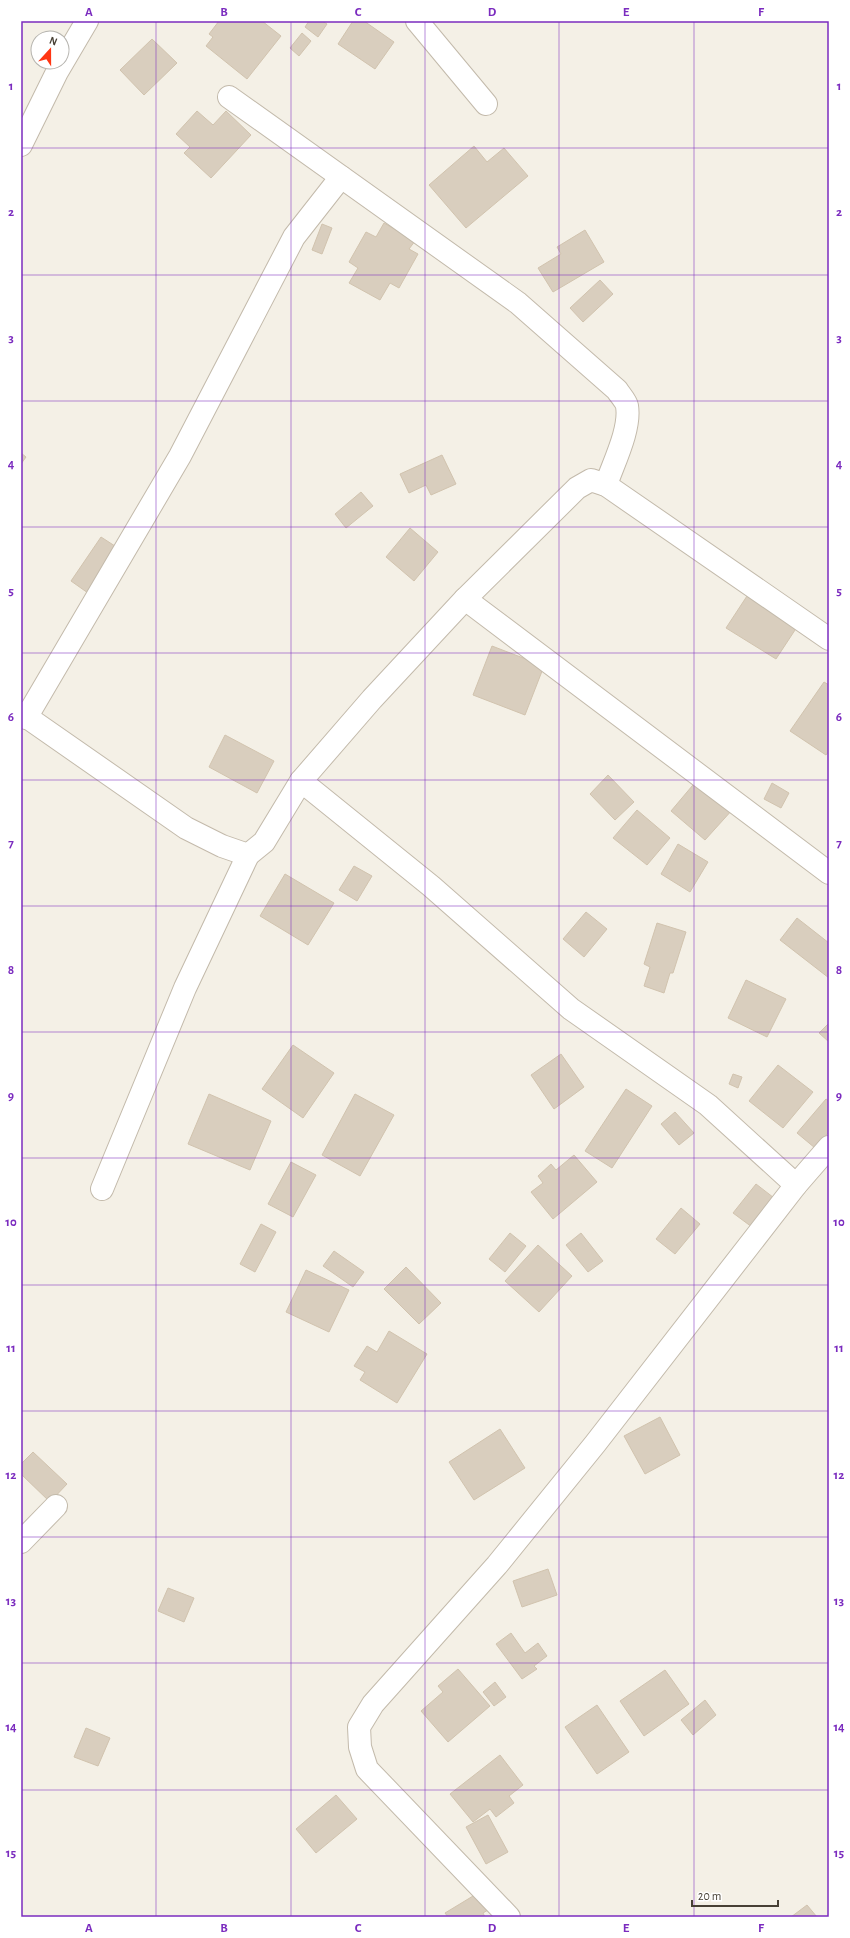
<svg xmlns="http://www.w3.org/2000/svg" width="850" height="1938" font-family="'Alegreya Sans',sans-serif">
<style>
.building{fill:#d9cebe;stroke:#d1c3ae}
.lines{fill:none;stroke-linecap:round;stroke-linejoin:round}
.minor-casing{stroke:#c3baab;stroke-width:24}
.minor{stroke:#fff;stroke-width:22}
.grid{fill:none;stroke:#7b2cbf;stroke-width:1;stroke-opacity:0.55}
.neatline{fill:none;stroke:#7b2cbf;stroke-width:1.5}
.grid-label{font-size:13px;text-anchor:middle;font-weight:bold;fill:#7b2cbf}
</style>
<rect width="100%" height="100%" fill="#f4f0e6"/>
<g class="building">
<polygon points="219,21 262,21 281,36 247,79 206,46 213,37 209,34"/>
<polygon points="309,21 322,21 327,24 318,37 305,27"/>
<polygon points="353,21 364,21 394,42 375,69 338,44"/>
<polygon points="302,33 311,41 299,56 290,48"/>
<polygon points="152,39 177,63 144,95 120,70"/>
<polygon points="197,111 213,125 226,111 251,135 211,178 184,153 190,147 176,134"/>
<polygon points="474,146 487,162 504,148 528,176 466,228 429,185"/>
<polygon points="384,223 415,241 409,249 418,254 399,288 390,283 380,300 349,283 358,268 349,262 366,232 376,237"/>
<polygon points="322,224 332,228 322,254 312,250"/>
<polygon points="585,230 604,262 553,292 538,268 561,254 557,247"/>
<polygon points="600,280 613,294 583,322 570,308"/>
<polygon points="21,453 26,457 21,464"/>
<polygon points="442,455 456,484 431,495 426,485 409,493 400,474"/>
<polygon points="361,492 373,506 346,528 335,514"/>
<polygon points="410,528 438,552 414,581 386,557"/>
<polygon points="101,537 118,548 88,593 71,581"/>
<polygon points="747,596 797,627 776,659 726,628"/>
<polygon points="492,646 544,666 525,715 473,695"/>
<polygon points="824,682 829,685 829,751 826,755 790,731"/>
<polygon points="225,735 274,761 257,793 209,767"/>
<polygon points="608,775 634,802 615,820 590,794"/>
<polygon points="698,779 733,809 705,840 671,811"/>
<polygon points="772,783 789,793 781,808 764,799"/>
<polygon points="637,810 670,838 647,865 613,838"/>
<polygon points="678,844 708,862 690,892 661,874"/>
<polygon points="354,866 372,876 357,901 339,890"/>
<polygon points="285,874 334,903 308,945 260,916"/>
<polygon points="586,912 607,929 584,957 563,939"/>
<polygon points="797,918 829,943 829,978 780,940"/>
<polygon points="657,923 686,932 673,973 670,973 664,993 644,986 650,967 644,964"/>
<polygon points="746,980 786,999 767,1037 728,1018"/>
<polygon points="829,1023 829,1042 819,1033"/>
<polygon points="293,1045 334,1073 303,1118 262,1089"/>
<polygon points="561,1054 584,1087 554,1109 531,1075"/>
<polygon points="778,1065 813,1092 783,1128 749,1101"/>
<polygon points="733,1074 742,1077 738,1088 729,1084"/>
<polygon points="626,1089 652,1106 612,1168 585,1151"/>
<polygon points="209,1094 271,1121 250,1170 188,1144"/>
<polygon points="355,1094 394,1115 360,1176 322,1155"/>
<polygon points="826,1099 829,1101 829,1132 815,1148 797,1133"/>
<polygon points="675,1112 694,1133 679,1145 661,1124"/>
<polygon points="574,1155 597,1182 553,1219 531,1192 543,1183 538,1176 551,1164 556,1170"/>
<polygon points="291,1162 316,1175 293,1217 268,1204"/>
<polygon points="756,1184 778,1201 756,1230 733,1213"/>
<polygon points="681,1208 700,1224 675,1254 656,1239"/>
<polygon points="261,1224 276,1232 255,1272 240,1264"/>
<polygon points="510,1233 526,1246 505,1272 489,1259"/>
<polygon points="581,1233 603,1261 588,1272 566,1245"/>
<polygon points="538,1245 572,1276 539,1312 505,1281"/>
<polygon points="334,1251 364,1272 353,1287 323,1266"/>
<polygon points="406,1267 441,1303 419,1324 384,1289"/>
<polygon points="306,1270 349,1290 329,1332 286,1312"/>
<polygon points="389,1331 427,1354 397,1403 360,1380 365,1372 354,1366 367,1346 377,1352"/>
<polygon points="660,1417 680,1455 645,1474 624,1436"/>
<polygon points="500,1429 525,1468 474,1500 449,1462"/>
<polygon points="33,1452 67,1484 50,1502 21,1474 21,1464"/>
<polygon points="548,1569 557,1595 522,1607 513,1581"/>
<polygon points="168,1588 194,1598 184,1622 158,1611"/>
<polygon points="511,1633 525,1653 538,1643 547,1656 534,1666 537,1669 522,1679 496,1644"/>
<polygon points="458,1669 490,1706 448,1742 421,1711 443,1692 438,1686"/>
<polygon points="665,1670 689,1704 644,1736 620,1701"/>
<polygon points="495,1682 506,1697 494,1706 483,1692"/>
<polygon points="705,1700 716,1715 693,1735 681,1720"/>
<polygon points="597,1705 629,1752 597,1774 565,1727"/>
<polygon points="86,1728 110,1738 98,1766 74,1757"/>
<polygon points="500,1755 523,1785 509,1796 514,1803 496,1817 490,1809 473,1822 450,1794"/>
<polygon points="336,1795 357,1819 316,1853 296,1829"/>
<polygon points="488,1815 508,1852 486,1864 466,1827"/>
<polygon points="478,1893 488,1910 483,1913 485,1917 448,1917 445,1913"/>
<polygon points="807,1905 817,1917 791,1917"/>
</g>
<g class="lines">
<g class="minor-casing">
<g id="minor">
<polyline points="417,21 486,104"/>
<path d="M229 97 518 303 617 390C620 395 626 401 627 406 631 429 613 464 606 485"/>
<polyline points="21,145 57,72 87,21"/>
<polyline points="465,599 829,873"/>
<polyline points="21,713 186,828 222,846 248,855 264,842 301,781 372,699 465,599 577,488 591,480 606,485 829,639"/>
<polyline points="26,718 180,456 294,237 341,177"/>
<polyline points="301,781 431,886 571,1009 708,1105 796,1185"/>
<polyline points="102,1189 185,988 248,855"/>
<polyline points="21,1542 56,1506"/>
<polyline points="509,1917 367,1769 360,1747 359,1727 373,1704 497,1565 595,1444 796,1185 829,1147"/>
</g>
</g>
<use href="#minor" class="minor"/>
</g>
<path class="grid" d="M156 21V1917M291 21V1917M425 21V1917M559 21V1917M694 21V1917M21 148H829M21 275H829M21 401H829M21 527H829M21 653H829M21 780H829M21 906H829M21 1032H829M21 1158H829M21 1285H829M21 1411H829M21 1537H829M21 1663H829M21 1790H829"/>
<rect width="850" height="1938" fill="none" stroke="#ffffff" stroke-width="44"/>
<g transform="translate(50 50) rotate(21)"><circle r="19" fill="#ffffff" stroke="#b5b3ae"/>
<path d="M0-3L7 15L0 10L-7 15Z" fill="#ff3512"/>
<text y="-6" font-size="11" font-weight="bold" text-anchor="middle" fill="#474035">N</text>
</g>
<path d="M692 1900v6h86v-6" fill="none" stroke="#474035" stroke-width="2"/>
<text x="698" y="1900" font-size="12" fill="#474035" stroke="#ffffff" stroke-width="3" paint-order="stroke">20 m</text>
<rect x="22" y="22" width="806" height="1894" class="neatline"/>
<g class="grid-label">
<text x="89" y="16">A</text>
<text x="224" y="16">B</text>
<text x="358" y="16">C</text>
<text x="492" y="16">D</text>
<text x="626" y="16">E</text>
<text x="761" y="16">F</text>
<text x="11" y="90">1</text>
<text x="839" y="90">1</text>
<text x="11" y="216">2</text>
<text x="839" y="216">2</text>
<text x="11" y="342">3</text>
<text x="839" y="342">3</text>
<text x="11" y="468">4</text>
<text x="839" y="468">4</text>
<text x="11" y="595">5</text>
<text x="839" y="595">5</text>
<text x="11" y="721">6</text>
<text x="839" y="721">6</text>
<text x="11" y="847">7</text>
<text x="839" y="847">7</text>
<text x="11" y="974">8</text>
<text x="839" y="974">8</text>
<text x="11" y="1100">9</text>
<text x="839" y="1100">9</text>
<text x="11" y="1226">10</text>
<text x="839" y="1226">10</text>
<text x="11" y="1352">11</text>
<text x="839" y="1352">11</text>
<text x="11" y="1479">12</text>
<text x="839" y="1479">12</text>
<text x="11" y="1605">13</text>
<text x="839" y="1605">13</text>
<text x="11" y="1731">14</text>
<text x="839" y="1731">14</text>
<text x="11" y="1857">15</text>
<text x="839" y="1857">15</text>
<text x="89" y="1932">A</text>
<text x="224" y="1932">B</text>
<text x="358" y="1932">C</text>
<text x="492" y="1932">D</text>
<text x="626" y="1932">E</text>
<text x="761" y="1932">F</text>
</g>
</svg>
